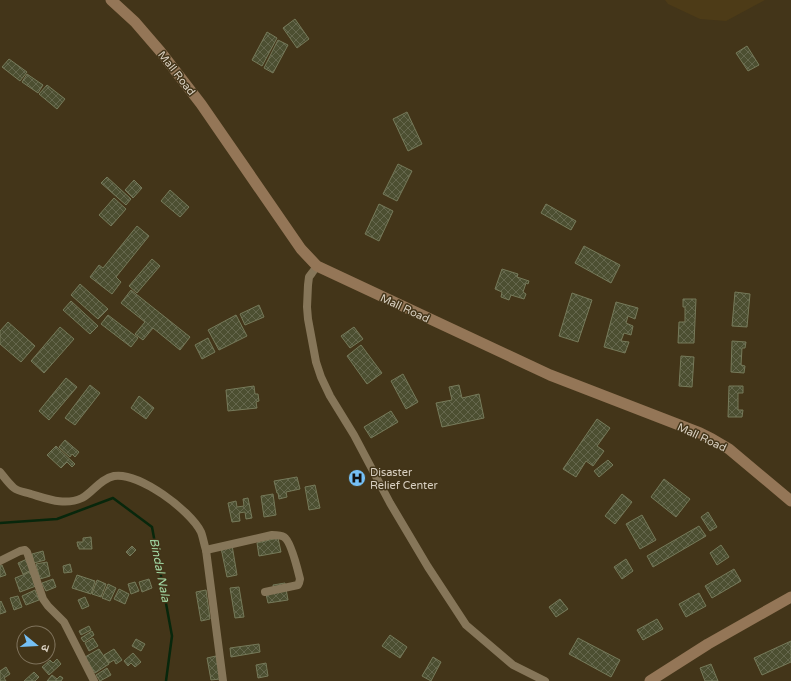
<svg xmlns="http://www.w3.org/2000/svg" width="791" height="681" font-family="'Varela Round','Noto Sans Devanagari',sans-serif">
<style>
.built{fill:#4d3b17}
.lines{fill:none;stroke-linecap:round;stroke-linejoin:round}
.stream{stroke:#08270c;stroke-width:2.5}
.building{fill:url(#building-cross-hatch);stroke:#767a5a}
.street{stroke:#867659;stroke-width:8}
.secondary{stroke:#947657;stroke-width:11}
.labels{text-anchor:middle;stroke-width:3;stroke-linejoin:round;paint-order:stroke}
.street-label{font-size:11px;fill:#d9d0c1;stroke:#433519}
.poi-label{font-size:11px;fill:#d9d0c1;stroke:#433519;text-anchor:start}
.water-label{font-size:12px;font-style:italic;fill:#a2d8a4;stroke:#433519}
</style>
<defs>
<pattern id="building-cross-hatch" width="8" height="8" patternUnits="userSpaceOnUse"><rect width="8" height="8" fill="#4c4f31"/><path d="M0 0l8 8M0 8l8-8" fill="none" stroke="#65674d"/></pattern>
</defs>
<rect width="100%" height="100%" fill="#433519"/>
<polygon class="built" points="665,0 765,0 726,21 700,19 668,4"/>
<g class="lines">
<polyline class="stream" points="0,523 57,519 113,498 152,527 172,636 166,681"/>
</g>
<g class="building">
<polygon points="295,19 309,39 297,48 283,28"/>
<polygon points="267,32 277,38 262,66 252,60"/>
<polygon points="278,40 288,45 273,73 264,68"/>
<polygon points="747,46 759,65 748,71 736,53"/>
<polygon points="9,59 27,72 20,81 2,67"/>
<polygon points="27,74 43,85 38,93 22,82"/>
<polygon points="47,85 65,99 57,109 39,94"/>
<polygon points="407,112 422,144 408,151 393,119"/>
<polygon points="398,164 412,171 397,201 383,194"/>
<polygon points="107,177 131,199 126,205 101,183"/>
<polygon points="134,180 142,188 133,198 125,190"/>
<polygon points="170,190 189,207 180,217 161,201"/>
<polygon points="114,198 126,209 111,226 99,215"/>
<polygon points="379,204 393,211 379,241 365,234"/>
<polygon points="546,204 576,221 571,230 541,213"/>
<polygon points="137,226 149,236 116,277 121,282 112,294 90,277 99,265 103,268"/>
<polygon points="584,246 620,265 611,283 575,263"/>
<polygon points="152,259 160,266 137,293 129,286"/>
<polygon points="502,269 518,274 517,277 529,281 528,284 526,283 523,292 526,294 524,299 511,295 509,300 501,297 502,292 495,289"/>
<polygon points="80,284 108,309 98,319 71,295"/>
<polygon points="131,290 190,337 180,350 153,328 143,340 135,334 145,322 121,303"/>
<polygon points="735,292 750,294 747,327 732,326"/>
<polygon points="572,293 592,300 578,342 559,336"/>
<polygon points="683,299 696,299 694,343 678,343 679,322 685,322 685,307 683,307"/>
<polygon points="71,301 98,326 90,334 63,310"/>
<polygon points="616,302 638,308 635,319 628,316 626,323 633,326 631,335 624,333 621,341 629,342 625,353 604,347"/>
<polygon points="259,305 264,317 245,325 240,314"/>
<polygon points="108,315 138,338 131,347 101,324"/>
<polygon points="236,315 247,336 219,350 208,330"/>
<polygon points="8,322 35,346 21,362 0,344 0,331"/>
<polygon points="60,327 74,339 44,373 31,361"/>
<polygon points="354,327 363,339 350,348 341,336"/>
<polygon points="208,338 215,352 202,359 195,345"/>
<polygon points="732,341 746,342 745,348 742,348 741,365 745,366 744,373 731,372"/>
<polygon points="361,345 382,373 367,384 347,356"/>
<polygon points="681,356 694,357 692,387 679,386"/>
<polygon points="403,374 418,402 406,409 391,381"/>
<polygon points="66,378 77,387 49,420 39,411"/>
<polygon points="90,385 100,393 75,425 65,418"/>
<polygon points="459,385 462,398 479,394 484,418 442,427 436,403 452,400 449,387"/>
<polygon points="254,386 255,394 258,394 259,401 256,402 257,408 228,411 226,390"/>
<polygon points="729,386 743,386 743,393 738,393 738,410 743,410 742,417 728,417"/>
<polygon points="139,396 154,408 146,419 131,408"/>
<polygon points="391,411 398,422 371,438 364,427"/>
<polygon points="597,419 610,428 597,446 604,451 593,466 586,461 576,477 563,469"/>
<polygon points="65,440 79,452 75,457 72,454 70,457 59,447"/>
<polygon points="56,446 75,464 72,467 67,462 61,468 47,455"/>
<polygon points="608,460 613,465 599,477 594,471"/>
<polygon points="297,477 300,489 286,492 287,497 279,499 278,493 277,493 274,481"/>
<polygon points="664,479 690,499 676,517 651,497"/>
<polygon points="315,485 320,508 309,510 305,487"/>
<polygon points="273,494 276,515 264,517 261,496"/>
<polygon points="622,494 632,502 615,524 605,516"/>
<polygon points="248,498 252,518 246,519 245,512 239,513 240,521 232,522 228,503 236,501 237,507 244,506 243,499"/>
<polygon points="708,512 717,527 710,531 701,517"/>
<polygon points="642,515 656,540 640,549 626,524"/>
<polygon points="699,526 706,536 653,567 647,556"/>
<polygon points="91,537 92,549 79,549 79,547 78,547 77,542 83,542 83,538"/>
<polygon points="278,538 281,552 259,556 257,543"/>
<polygon points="232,545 237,575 227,577 221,548"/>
<polygon points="721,545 729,557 717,565 710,553"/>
<polygon points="132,546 136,550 130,556 126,552"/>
<polygon points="43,551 45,560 34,563 32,554"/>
<polygon points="27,559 32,570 23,574 18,563"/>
<polygon points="626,559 633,571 622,579 614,567"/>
<polygon points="47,562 50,576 40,579 36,564"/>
<polygon points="70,564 72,572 64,573 63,566"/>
<polygon points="2,565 6,575 0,577 0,566"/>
<polygon points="734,569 741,581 712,598 705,586"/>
<polygon points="30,572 36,586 20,592 15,578"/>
<polygon points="77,575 95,581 91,594 72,588"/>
<polygon points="53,579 56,587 46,591 42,583"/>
<polygon points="149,579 152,588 142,592 139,582"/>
<polygon points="97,580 106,584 101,597 92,594"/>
<polygon points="135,582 139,591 131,594 128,584"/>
<polygon points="285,583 288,600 268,603 266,594 274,593 273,585"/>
<polygon points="108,584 116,588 110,601 102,598"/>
<polygon points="239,587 244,617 235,618 230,588"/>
<polygon points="119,589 129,594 125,604 114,599"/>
<polygon points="35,590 39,600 26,605 22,596"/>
<polygon points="206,590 210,619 201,621 196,592"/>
<polygon points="699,593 706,606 686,617 679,604"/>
<polygon points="18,596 22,607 14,610 10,598"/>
<polygon points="85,597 89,606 82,609 78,600"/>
<polygon points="560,599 568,609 556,617 549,607"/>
<polygon points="1,601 6,612 0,614 0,602"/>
<polygon points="657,619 663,629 643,640 637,630"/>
<polygon points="89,626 91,630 81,635 79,631"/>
<polygon points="92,631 94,635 84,642 81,638"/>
<polygon points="390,635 407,647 400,658 382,646"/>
<polygon points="93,638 98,646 89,651 85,643"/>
<polygon points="578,638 620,660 611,677 569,654"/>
<polygon points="136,639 145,644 141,651 132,646"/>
<polygon points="791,641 791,662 762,675 754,658"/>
<polygon points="259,644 260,652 231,657 230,648"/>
<polygon points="99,649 109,664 95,673 85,657"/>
<polygon points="114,649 122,660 116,664 114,660 109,663 104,655"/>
<polygon points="133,653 141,662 135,667 131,663 128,666 124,661"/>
<polygon points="216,656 220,679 211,680 207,658"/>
<polygon points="433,657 441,662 431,681 422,676"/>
<polygon points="57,659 61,664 49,675 42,667 50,660 53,663"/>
<polygon points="266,663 268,676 258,678 256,665"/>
<polygon points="711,664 718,681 705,681 700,668"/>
<polygon points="6,667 10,674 4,678 6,681 0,681 0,671"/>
<polygon points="107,668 111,675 100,681 96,675"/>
<polygon points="34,672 39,677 35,681 24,681"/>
<polygon points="52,675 57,679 60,676 63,678 61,681 47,681"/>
</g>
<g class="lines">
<g class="street">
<polyline points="317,266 312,273 309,277 308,285 307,307 308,319 316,362 321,377 330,396 354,435 390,503 428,567 466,625 513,665 545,681"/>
<path d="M0 472C4 477 9 484 14 488 19 492 26 492 31 494 48 499 65 506 82 498 93 492 100 479 114 476 139 472 190 510 201 532 203 537 204 544 206 550L223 681"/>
<path d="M206 550 272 535C276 535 281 535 284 537 291 541 298 571 300 579L299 583 298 585 265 592"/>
<polyline points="0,561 20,551 25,550 27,552 43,599 48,606 64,622 94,681"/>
</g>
<g class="secondary">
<polyline points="111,0 135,22 160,51 201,104 301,249 317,266 550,375 700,433 712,439 729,449 791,501"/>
<polyline points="650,681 708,644 791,597"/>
</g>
</g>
<defs>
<g id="hospital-disc" transform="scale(0.9)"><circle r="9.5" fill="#75c0f6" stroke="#433519"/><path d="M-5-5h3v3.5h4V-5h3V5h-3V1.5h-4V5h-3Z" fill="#111"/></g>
</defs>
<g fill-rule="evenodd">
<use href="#hospital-disc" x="357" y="478"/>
</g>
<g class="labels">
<g class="street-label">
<text transform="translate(177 73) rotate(52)" y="4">Mall Road</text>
<text transform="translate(405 308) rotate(25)" y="4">Mall Road</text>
<text transform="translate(702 437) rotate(25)" y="4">Mall Road</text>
</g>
<g class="poi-label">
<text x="370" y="476">Disaster<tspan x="370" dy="13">Relief Center</tspan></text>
</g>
<g class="water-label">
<text transform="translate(160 570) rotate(79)" y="4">Bindal Nala</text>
</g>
</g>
<g transform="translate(36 645) rotate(108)"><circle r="19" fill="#433519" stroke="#7f735c"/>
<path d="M0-3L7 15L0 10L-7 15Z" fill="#75c0f6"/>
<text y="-6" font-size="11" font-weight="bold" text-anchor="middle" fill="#d9d0c1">उ</text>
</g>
</svg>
